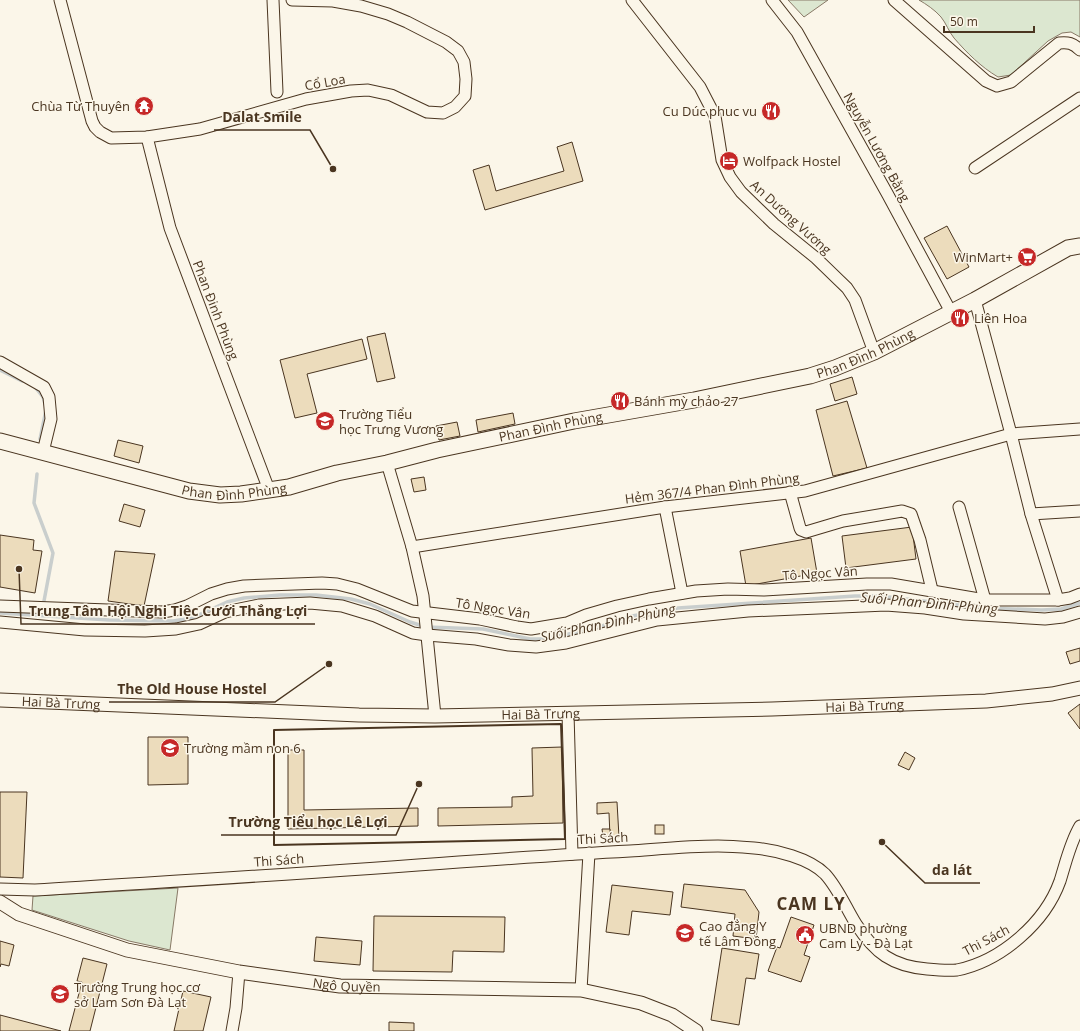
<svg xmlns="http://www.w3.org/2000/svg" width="1080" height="1031" font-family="'Open Sans',sans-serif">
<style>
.green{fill:#dce7d0;stroke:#887966}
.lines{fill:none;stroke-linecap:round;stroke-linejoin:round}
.stream{stroke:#c9cecd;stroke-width:3.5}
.building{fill:#ecdcbc;stroke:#4a3520}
.minor-casing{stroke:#4a3520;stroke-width:13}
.tertiary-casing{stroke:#4a3520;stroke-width:15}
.secondary-casing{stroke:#4a3520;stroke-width:17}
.minor{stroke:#fbf6e9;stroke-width:11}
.tertiary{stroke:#fbf6e9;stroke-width:13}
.secondary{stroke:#fbf6e9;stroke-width:15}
.wall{stroke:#4a3520;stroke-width:2}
.labels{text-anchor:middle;stroke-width:3;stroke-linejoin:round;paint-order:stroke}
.street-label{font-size:13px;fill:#4a3520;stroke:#fbf6e9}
.poi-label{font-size:13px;fill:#4a3520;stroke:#fbf6e9;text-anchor:start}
.water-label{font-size:14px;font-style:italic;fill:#4a3520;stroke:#fbf6e9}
.district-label{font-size:17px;font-weight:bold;letter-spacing:1px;fill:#4a3520;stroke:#fbf6e9}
.leader{fill:none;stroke:#4a3520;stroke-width:1.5}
.callout-dot{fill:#4a3520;stroke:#fbf6e9;stroke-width:1.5}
.callout-label{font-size:14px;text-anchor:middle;font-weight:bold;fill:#4a3520;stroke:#fbf6e9;stroke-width:3;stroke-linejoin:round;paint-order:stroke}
</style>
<rect width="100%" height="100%" fill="#fbf6e9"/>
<g class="green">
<polygon points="788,0 828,0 804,17"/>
<path d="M919 0H1080V37L1071 32 1062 33 1048 41 1011 75 998 77C981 67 967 53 954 38 949 32 946 23 941 17 935 10 926 4 919 0Z"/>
<polygon points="178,888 170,950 129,941 32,910 33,896"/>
</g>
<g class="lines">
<g class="stream">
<polyline points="0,370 22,381"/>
<polyline points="35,387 43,397 45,404"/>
<polyline points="40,439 46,410"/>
<polyline points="37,474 34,503 53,553 44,601"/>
<polyline points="0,613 109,620 173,621 192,618 227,602 244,598 280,595 316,595 351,599 370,604 410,622 426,627 483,629 530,639 542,639 590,630 632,616 678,608 855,596 880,596 984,608 1042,610 1061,609 1080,603"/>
</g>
</g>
<g class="building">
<polygon points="572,142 583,181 485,210 473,170 489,165 496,191 564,171 557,147"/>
<polygon points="947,226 969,267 947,279 924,238"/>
<polygon points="385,333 395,378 377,382 367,337"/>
<polygon points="362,339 367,359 307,374 317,413 295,418 280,360"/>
<polygon points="852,377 857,394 835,401 830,384"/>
<polygon points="847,401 867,468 833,476 816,410"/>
<polygon points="513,413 515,424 478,432 476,420"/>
<polygon points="457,422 460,436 439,440 436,426"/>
<polygon points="118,440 143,446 139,463 114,456"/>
<polygon points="424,477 426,490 414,492 411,479"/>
<polygon points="124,504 145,510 140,527 119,521"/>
<polygon points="912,527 916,559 846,568 842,536"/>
<polygon points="0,535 34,540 33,550 42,551 35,593 0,587"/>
<polygon points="811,538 817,573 746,586 740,551"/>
<polygon points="115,551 155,554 144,606 108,601"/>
<polygon points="1080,648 1080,661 1070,664 1066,652"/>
<polygon points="1080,704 1080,729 1068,713"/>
<polygon points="148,737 188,737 188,784 148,785"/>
<polygon points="562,747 563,823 438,826 438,808 512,807 512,797 533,796 532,748"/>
<polygon points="288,750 304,750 304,810 418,808 418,826 288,829"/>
<polygon points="905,752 915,758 909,770 898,765"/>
<polygon points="0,792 27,792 23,878 0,877"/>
<polygon points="617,802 619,837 610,837 609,813 597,814 597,803"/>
<rect x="655" y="825" width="9" height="9"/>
<polygon points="602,829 610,829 610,836 603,836"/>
<polygon points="684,884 745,890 759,912 756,939 733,936 735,914 681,907"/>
<polygon points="612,885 673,892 670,915 632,911 629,935 606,932"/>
<polygon points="374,916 505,917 504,952 453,951 452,972 373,971"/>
<polygon points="791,917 814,925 804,955 810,957 801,982 768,971 777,947 780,948"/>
<polygon points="316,937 362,941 360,965 314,961"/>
<polygon points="0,941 14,945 9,966 1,964 0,967"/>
<polygon points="722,948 759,954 755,979 746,978 739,1025 711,1020"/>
<polygon points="83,958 107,964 90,1031 69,1031 82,982 77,981"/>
<polygon points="183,991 211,997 203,1031 174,1031"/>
<polygon points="0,1015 61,1031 0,1031"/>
<polygon points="389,1022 414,1023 414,1031 389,1031"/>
</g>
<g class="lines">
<g class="minor-casing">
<g id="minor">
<polyline points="60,0 92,121 95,127 100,132 111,138 147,137 200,129 306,99 351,91 368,90 391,95 427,112 443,113 455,107 465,96 466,79 464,62 458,51 446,42 407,22 388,14 361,6 333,1 292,0"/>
<polyline points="273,0 277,92"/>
<polyline points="632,0 700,87 715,116 722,160 730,177 741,192 774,224 816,258 847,288 855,300 874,352"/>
<polyline points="772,0 797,32 888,195 951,312"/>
<path d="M894 0 986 81 997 86 1011 82 1059 43C1068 42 1073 43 1080 50"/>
<polyline points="147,137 170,228 269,490"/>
<polyline points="975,168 1080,98"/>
<polyline points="975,300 1011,434 1031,514 1058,600"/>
<polyline points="0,362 44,387 49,397 51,419 43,452"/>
<polyline points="387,463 412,547 423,596 435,716"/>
<polyline points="790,492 800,528 801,530 806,532 843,521 902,511 911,514 920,540 932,590"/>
<polyline points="665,507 682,593"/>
<polyline points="959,507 985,600"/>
<polyline points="1031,514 1080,511"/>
<polyline points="412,547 665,507 805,491 1011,434 1080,429"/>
<polyline points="0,606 162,612 175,610 187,606 211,594 227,589 244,586 322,583 337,584 357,589 412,611 480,619 517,627 531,629 567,623 586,615 617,606 649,599 696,591 728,589 764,590 867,584 891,584 985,600 1058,600 1070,598 1080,594"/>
<polyline points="0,622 85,630 145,631 176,629 199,624 225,612 259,605 310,603 342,606 375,616 413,633 427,635 476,639 509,645 536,647 566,643 657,620 748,611 886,605 925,608 964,614 1045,619 1063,617 1080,612"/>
<polyline points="568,713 572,854"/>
<path d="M0 889 35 890C176 881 318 873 459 862 516 858 573 854 630 851 659 849 689 846 718 846 730 846 742 847 754 848 776 850 809 858 825 874 838 888 846 908 856 924 875 953 892 966 927 969 937 970 947 971 957 970 1001 961 1045 923 1060 881 1066 862 1070 843 1080 826"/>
<polyline points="581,990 589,853"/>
<polyline points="232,1031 236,1008 239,972"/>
</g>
</g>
<g class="tertiary-casing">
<g id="tertiary">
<path id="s1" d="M0 700 359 715 435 716 772 709 986 701 1052 694 1080 688"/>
<path id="s2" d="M0 902 19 914 127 950 239 972 340 986 581 990 641 1003 672 1015 696 1031"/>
</g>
</g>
<g class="secondary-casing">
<g id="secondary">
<path id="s3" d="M0 441 189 491 220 495 241 494 289 487 337 473 387 463 437 450 574 421 694 400 810 376 835 368 874 352 975 300 1068 248 1080 246"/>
</g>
</g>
<use href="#minor" class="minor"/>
<use href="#tertiary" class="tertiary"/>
<use href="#secondary" class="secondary"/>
<polygon class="wall" points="561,724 565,839 274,845 274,730"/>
</g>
<defs>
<g id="temple-disc" transform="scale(1)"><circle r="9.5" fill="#c62828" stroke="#fbf6e9"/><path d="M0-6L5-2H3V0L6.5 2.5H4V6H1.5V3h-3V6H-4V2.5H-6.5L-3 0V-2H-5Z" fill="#fff"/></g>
<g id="restaurant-disc" transform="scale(1)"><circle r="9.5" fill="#c62828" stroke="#fbf6e9"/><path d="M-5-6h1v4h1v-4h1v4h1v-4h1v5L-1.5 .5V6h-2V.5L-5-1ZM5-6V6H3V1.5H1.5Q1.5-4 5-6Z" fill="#fff"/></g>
<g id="hotel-disc" transform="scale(1)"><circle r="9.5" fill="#c62828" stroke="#fbf6e9"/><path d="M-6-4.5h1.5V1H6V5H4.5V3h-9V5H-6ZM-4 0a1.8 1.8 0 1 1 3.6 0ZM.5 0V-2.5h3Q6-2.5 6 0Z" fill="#fff"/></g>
<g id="supermarket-disc" transform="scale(1)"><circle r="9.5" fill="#c62828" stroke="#fbf6e9"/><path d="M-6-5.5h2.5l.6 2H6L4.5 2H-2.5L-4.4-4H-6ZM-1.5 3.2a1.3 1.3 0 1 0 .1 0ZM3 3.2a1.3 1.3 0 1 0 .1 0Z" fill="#fff"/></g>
<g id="school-disc" transform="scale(1)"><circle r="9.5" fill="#c62828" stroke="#fbf6e9"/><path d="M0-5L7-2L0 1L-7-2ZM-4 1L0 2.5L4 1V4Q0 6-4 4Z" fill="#fff"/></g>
<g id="university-disc" transform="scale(1)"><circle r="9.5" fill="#c62828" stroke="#fbf6e9"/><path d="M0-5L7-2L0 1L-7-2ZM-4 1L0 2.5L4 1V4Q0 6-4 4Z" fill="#fff"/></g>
<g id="civic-disc" transform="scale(1)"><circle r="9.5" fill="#c62828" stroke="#fbf6e9"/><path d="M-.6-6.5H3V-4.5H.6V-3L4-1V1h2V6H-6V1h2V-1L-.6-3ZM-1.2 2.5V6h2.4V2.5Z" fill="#fff"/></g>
</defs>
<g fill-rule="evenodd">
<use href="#temple-disc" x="144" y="106"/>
<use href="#restaurant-disc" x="771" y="111"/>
<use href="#hotel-disc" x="729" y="161"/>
<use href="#supermarket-disc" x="1027" y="257"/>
<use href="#restaurant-disc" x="960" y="318"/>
<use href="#restaurant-disc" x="620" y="401"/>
<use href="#school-disc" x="325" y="421"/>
<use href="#school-disc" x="170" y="748"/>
<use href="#university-disc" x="685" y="933"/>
<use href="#civic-disc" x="805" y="935"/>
<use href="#school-disc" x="60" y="994"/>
</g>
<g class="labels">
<g class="street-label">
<text transform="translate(325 82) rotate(-10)" y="5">Cổ Loa</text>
<text transform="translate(877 147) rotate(61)" y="5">Nguyễn Lương Bằng</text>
<text transform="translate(791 217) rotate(42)" y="5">An Dương Vương</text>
<text transform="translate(216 310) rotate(69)" y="5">Phan Đinh Phùng</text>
<text dy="5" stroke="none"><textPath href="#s3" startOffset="889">Phan Đình Phùng</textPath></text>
<text dy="5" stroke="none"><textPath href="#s3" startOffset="565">Phan Đình Phùng</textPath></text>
<text dy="5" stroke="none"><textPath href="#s3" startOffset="241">Phan Đình Phùng</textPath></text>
<text transform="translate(712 488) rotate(-7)" y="5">Hẻm 367/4 Phan Đình Phùng</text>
<text transform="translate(820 573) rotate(-4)" y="5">Tô Ngọc Vân</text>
<text transform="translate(493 608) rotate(9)" y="5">Tô Ngọc Vân</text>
<text dy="5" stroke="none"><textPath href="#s1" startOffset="61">Hai Bà Trưng</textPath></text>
<text dy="5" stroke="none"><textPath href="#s1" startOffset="865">Hai Bà Trưng</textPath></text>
<text dy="5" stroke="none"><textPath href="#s1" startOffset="541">Hai Bà Trưng</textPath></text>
<text transform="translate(603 838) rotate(-3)" y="5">Thi Sách</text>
<text transform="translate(279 860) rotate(-4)" y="5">Thi Sách</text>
<text transform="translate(986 940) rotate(-28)" y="5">Thi Sách</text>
<text dy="5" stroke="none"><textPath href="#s2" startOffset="359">Ngô Quyền</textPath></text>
</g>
<g class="poi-label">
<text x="130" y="111" text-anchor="end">Chùa Từ Thuyên</text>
<text x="757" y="116" text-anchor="end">Cu Dúc phuc vu</text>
<text x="743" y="166">Wolfpack Hostel</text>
<text x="1013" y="262" text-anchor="end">WinMart+</text>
<text x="974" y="323">Liên Hoa</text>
<text x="634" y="406">Bánh mỳ chảo 27</text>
<text x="339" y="419">Trường Tiểu<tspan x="339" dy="15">học Trưng Vương</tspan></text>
<text x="184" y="753">Trường mầm non 6</text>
<text x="699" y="931">Cao đẳng Y<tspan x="699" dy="15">tế Lâm Đồng</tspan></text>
<text x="819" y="933">UBND phường<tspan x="819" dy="15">Cam Ly - Đà Lạt</tspan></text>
<text x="74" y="992">Trường Trung học cơ<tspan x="74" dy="15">sở Lam Sơn Đà Lạt</tspan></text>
</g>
<g class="water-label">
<text transform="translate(929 603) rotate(5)" y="5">Suối Phan Đình Phùng</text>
<text transform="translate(608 623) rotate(-12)" y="5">Suối Phan Đình Phùng</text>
</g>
<g class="district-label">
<text x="811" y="910">CAM LY</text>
</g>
</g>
<path class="leader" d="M333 169L310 130H214M19 569L21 624H315M329 664L275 702H109M419 784L396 835H221M882 842L925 883H980"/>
<g class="callout-dot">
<circle cx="333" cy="169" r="4"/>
<circle cx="19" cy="569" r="4"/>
<circle cx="329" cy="664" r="4"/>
<circle cx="419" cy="784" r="4"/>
<circle cx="882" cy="842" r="4"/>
</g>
<g class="callout-label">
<text x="262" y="122">Dalat Smile</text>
<text x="168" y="616">Trung Tâm Hội Nghị Tiệc Cưới Thắng Lợi</text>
<text x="192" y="694">The Old House Hostel</text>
<text x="308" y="827">Trường Tiểu học Lê Lợi</text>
<text x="952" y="875">da lát</text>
</g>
<path d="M944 26v6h90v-6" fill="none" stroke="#4a3520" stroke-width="2"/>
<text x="950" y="26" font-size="12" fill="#4a3520" stroke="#fbf6e9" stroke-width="3" paint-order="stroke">50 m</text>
</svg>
